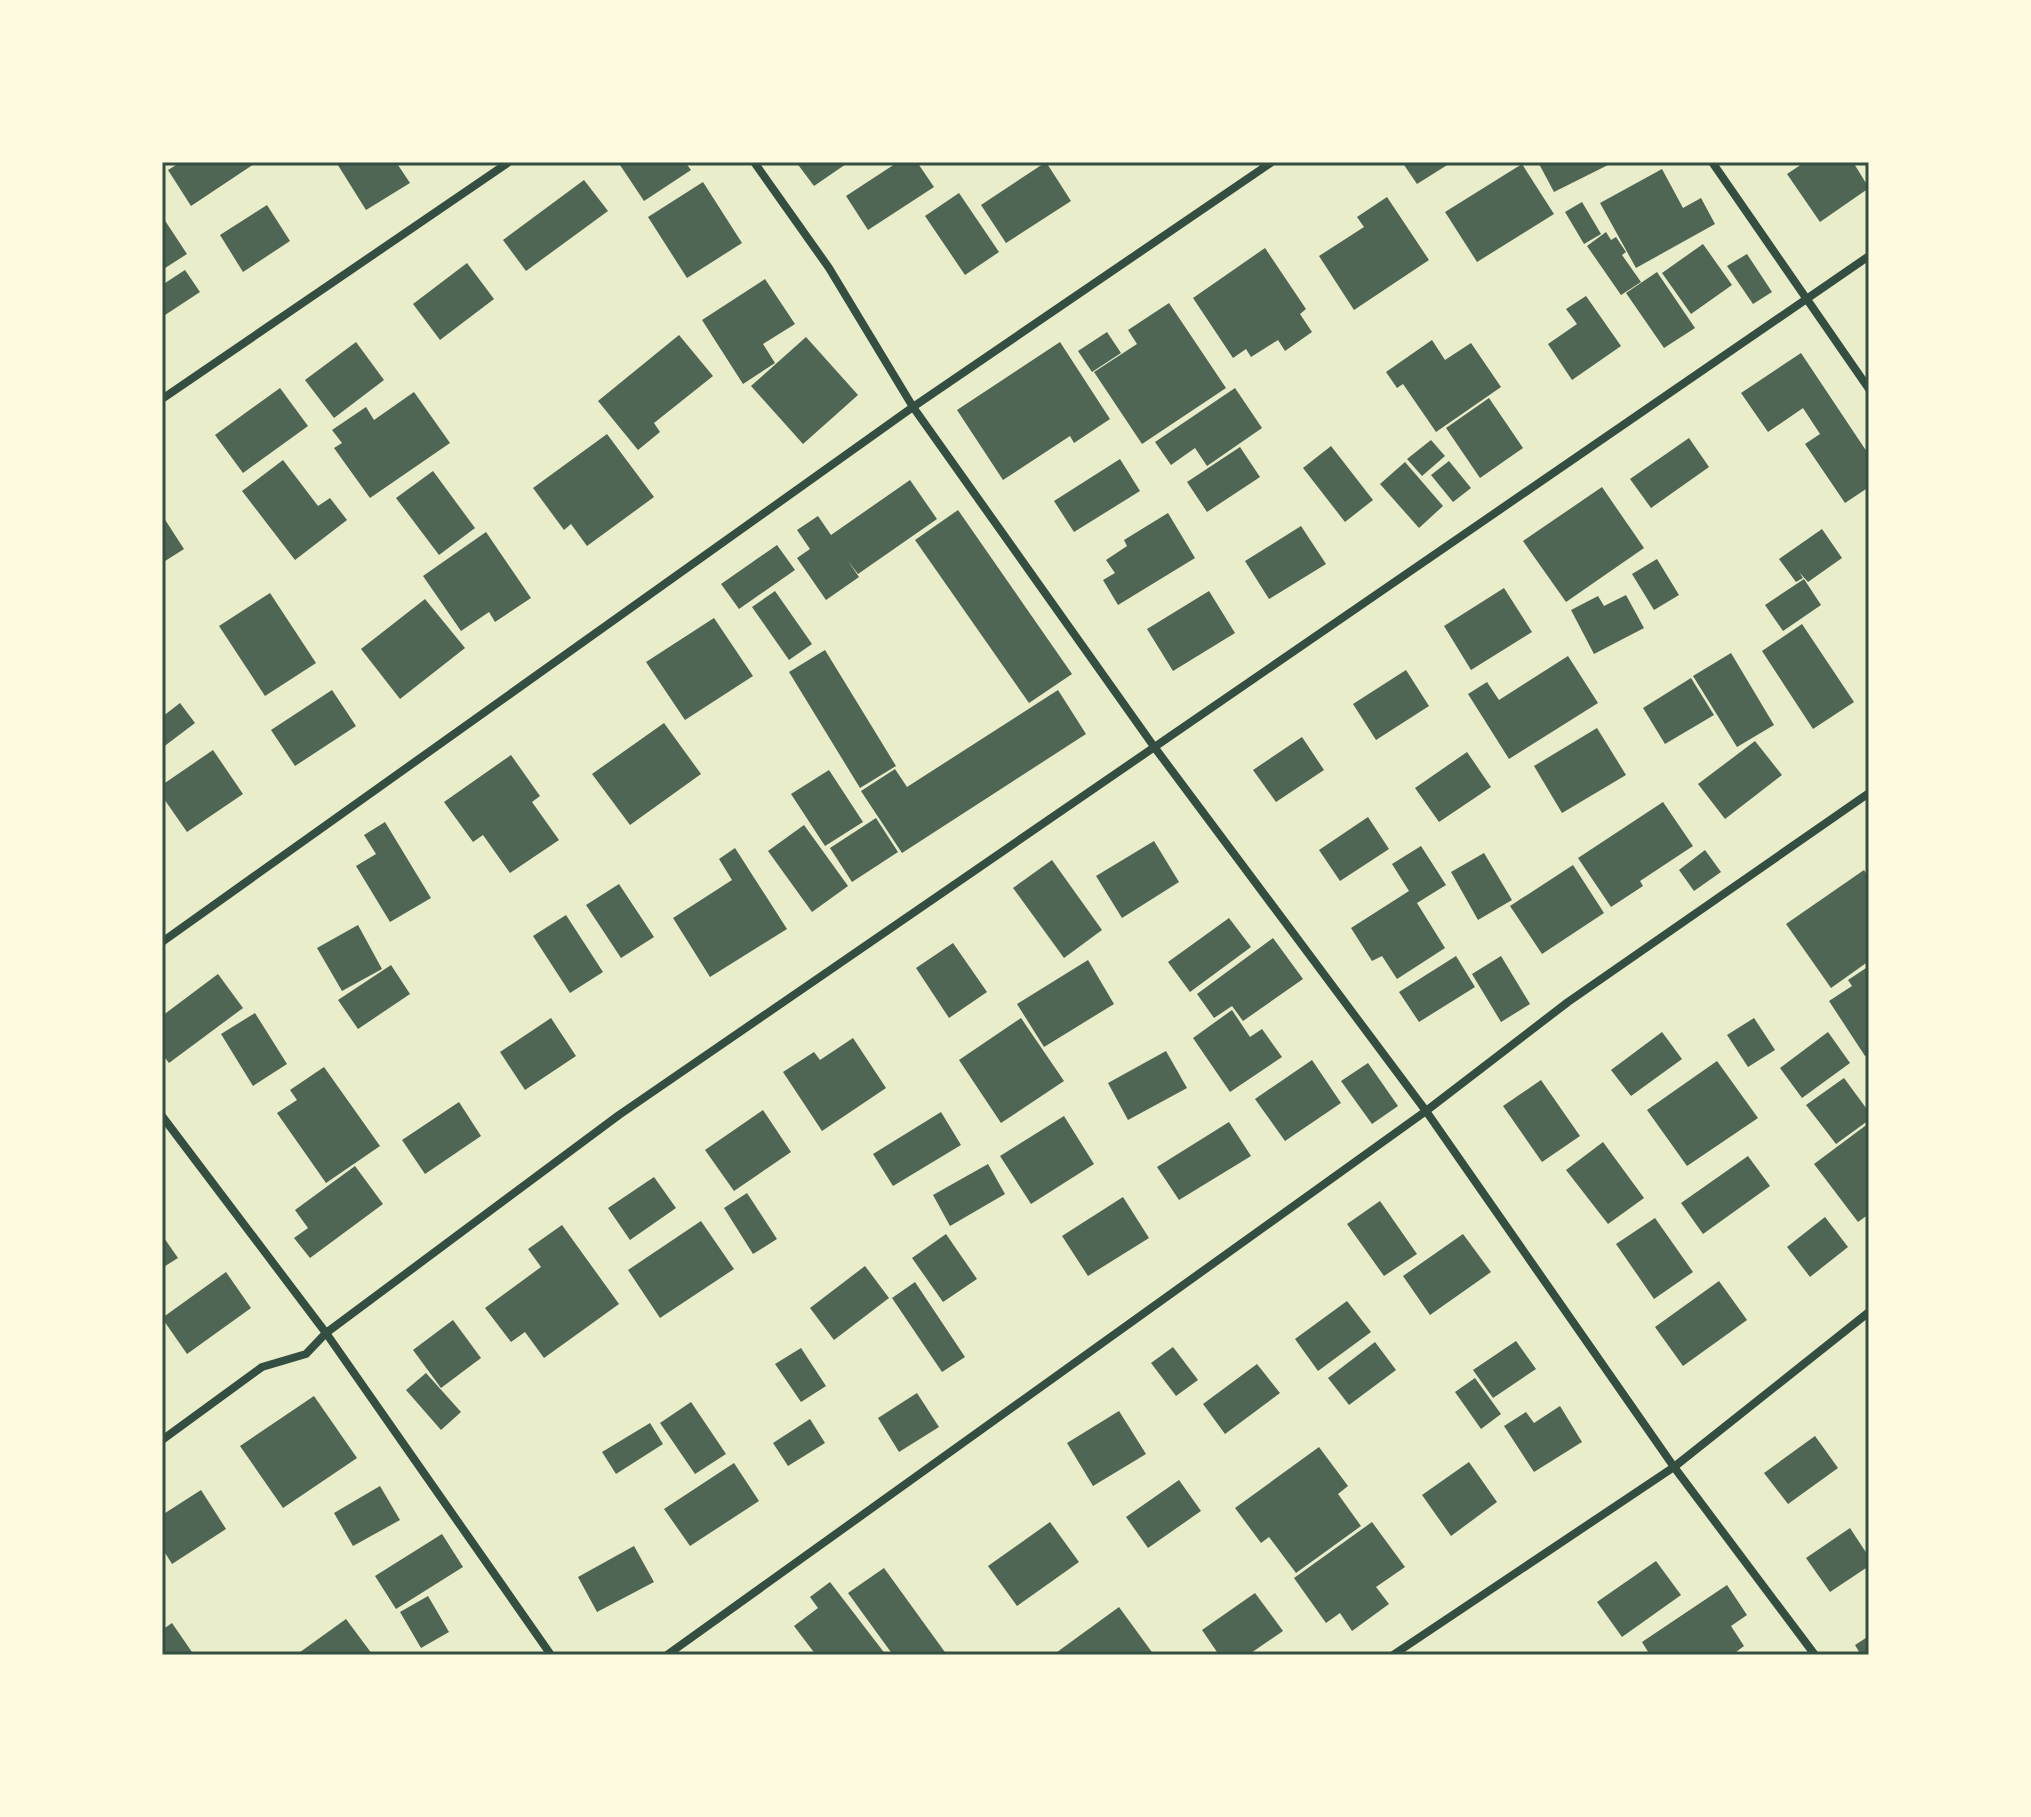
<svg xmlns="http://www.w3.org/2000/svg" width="2031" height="1817" font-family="Barlow,sans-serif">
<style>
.building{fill:#4f6655}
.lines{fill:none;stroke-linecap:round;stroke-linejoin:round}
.minor{stroke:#344e41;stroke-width:8}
.neatline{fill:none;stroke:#344e41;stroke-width:3}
</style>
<rect width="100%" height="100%" fill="#e9edc9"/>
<g class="building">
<polygon points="181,162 252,162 254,164 191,206 168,170"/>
<polygon points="336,162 396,162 410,183 366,210"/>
<polygon points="618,162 685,162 691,170 644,201"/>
<polygon points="796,162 849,162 814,186"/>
<polygon points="898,162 917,162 934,187 868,230 846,196"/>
<polygon points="1046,162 1071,201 1006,243 981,205"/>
<polygon points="1402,162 1452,162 1417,184"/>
<polygon points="1538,162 1614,162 1554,192"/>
<polygon points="1805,162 1853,162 1869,188 1820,222 1787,174"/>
<polygon points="1522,164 1554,214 1477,262 1445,212"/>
<polygon points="1662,169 1683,208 1701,198 1715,224 1636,268 1600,203"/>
<polygon points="584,180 608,211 526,271 503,240"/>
<polygon points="703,182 742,243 687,278 648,217"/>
<polygon points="959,193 999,252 965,275 925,216"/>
<polygon points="1387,197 1429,260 1354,310 1319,256 1364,227 1357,217"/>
<polygon points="1582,202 1601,234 1584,244 1565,212"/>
<polygon points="267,205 290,241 243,272 220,235"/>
<polygon points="162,216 187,254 162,270"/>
<polygon points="1606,232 1611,240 1616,237 1626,252 1622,255 1641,282 1621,295 1587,246"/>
<polygon points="1703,244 1732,285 1691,314 1662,273"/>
<polygon points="1265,248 1306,309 1300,314 1312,332 1285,351 1278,340 1251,357 1246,349 1233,358 1193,298"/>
<polygon points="1747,254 1772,292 1753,304 1727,266"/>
<polygon points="467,263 494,299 440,340 413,304"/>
<polygon points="185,270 200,292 162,317 162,285"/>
<polygon points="1657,272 1695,328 1664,348 1626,293"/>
<polygon points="765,279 795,324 763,344 775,363 743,384 702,320"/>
<polygon points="1586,296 1621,346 1572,380 1548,344 1577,324 1566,309"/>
<polygon points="1169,303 1226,388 1142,444 1094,372 1137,344 1128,330"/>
<polygon points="1107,332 1121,353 1092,372 1078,351"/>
<polygon points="679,335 713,376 654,423 660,432 638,450 598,401"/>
<polygon points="806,337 858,395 803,444 751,386"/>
<polygon points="1432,340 1445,360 1471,343 1501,387 1436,432 1403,384 1397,388 1386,372"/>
<polygon points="356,342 384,380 334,418 305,380"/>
<polygon points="1060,342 1110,419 1074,443 1070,436 1003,480 957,410"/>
<polygon points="1801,353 1869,455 1869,487 1845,503 1805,444 1820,434 1803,408 1768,432 1741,393"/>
<polygon points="280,388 308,426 243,473 215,435"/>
<polygon points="1235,388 1262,428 1207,466 1195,448 1171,465 1155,442"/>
<polygon points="414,392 450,443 370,498 334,448 342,443 332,430 366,407 374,420"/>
<polygon points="1489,398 1523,448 1480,478 1446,428"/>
<polygon points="607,434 654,497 587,546 571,524 564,530 533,488"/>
<polygon points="1689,438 1709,467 1651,508 1630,479"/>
<polygon points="1431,440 1445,456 1422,476 1407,459"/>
<polygon points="1331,446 1373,500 1345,522 1303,468"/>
<polygon points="1240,447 1260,477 1207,512 1187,482"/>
<polygon points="1120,459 1140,491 1074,532 1054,501"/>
<polygon points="283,460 318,506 330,498 347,520 295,560 242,491"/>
<polygon points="1449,461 1471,488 1453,502 1431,475"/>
<polygon points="1405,462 1443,506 1419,528 1380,484"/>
<polygon points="433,471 475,528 439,555 396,498"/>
<polygon points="910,480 937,519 858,574 848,561 859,577 826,600 797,558 810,549 797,530 818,516 831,535"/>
<polygon points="1602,487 1644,548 1566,602 1523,541"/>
<polygon points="958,510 1072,674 1029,703 915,540"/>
<polygon points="1168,513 1195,558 1118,605 1103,580 1115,573 1106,560 1127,546 1124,540"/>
<polygon points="162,515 184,549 162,563"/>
<polygon points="1301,526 1326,564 1269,599 1245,561"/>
<polygon points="1822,529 1842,558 1808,582 1799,572 1803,578 1796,582 1779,559"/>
<polygon points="486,532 531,598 495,622 489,612 461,631 423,576"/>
<polygon points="777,545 795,570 739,609 721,584"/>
<polygon points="1657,559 1679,595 1654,610 1632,574"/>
<polygon points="1804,579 1821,605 1783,631 1765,605"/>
<polygon points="1504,588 1532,632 1471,670 1444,626"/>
<polygon points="775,591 812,644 789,660 752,607"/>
<polygon points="1209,591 1235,633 1173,671 1147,629"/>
<polygon points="270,593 316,663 265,696 219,626"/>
<polygon points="1626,595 1644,628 1594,654 1571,610 1598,596 1604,606"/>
<polygon points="425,599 465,648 400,699 361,649"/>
<polygon points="714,618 753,676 685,720 646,662"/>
<polygon points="1802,624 1854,702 1813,729 1762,651"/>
<polygon points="825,650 896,766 860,788 789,672"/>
<polygon points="1731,653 1774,725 1737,747 1693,676"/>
<polygon points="1568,656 1598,703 1509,759 1468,694 1487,682 1499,700"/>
<polygon points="1406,670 1429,706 1376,740 1353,704"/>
<polygon points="1691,678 1714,715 1665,744 1643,708"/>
<polygon points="332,690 356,726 295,766 271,730"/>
<polygon points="1058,690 1086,734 902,853 861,791 895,769 907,787"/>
<polygon points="180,703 195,723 162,748 162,717"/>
<polygon points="664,723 701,774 630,825 592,774"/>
<polygon points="1597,728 1626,775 1562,813 1534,766"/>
<polygon points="1302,737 1324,770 1276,802 1253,770"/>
<polygon points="1755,741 1782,775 1725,819 1698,784"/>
<polygon points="213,750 243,794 187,832 162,796 162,785"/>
<polygon points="1467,752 1491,787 1439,822 1415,788"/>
<polygon points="511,755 540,796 532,802 559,840 510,873 483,835 473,842 444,802"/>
<polygon points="829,770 863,822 825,846 791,794"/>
<polygon points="1663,802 1693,846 1640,881 1643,886 1611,907 1578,858"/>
<polygon points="1368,817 1389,849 1340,881 1319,850"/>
<polygon points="876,818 898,852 852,882 830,848"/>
<polygon points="385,822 431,898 390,922 356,866 376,854 364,835"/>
<polygon points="804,825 848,886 812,912 768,851"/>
<polygon points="1154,841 1179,882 1122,918 1096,876"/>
<polygon points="1421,846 1446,885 1417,903 1445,948 1397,979 1382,956 1372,961 1351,928 1409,891 1392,864"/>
<polygon points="735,848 787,929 710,977 673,918 732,880 719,859"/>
<polygon points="1705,850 1721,872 1694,891 1679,870"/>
<polygon points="1484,853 1512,900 1478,920 1451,872"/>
<polygon points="1052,860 1102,930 1064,958 1013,888"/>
<polygon points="1573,865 1604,913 1542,954 1510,906"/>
<polygon points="1864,870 1869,878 1869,961 1831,988 1786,924"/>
<polygon points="619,884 654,937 621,958 586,905"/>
<polygon points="566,915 603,972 570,993 533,936"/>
<polygon points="1229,918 1251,947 1190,992 1168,962"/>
<polygon points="358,925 382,969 342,991 317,948"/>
<polygon points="1273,938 1303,979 1243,1021 1232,1006 1214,1018 1197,994"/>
<polygon points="953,943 987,992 949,1018 916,968"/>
<polygon points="1456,956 1475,987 1419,1022 1399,992"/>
<polygon points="1501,956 1530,1004 1501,1022 1472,974"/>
<polygon points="1088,960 1114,1004 1044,1047 1017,1004"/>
<polygon points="391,965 410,994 358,1029 338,1000"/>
<polygon points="1869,966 1869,1054 1865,1056 1829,1001 1852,986 1848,980"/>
<polygon points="218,974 243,1008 169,1063 162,1054 162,1016"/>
<polygon points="1232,1010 1250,1037 1262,1029 1282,1057 1230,1092 1193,1038"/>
<polygon points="255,1013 287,1064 253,1086 221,1034"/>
<polygon points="551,1018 576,1056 525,1090 500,1052"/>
<polygon points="1021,1018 1064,1081 1001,1123 959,1060"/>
<polygon points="1754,1018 1775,1050 1748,1067 1727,1035"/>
<polygon points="1662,1032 1682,1059 1631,1096 1611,1070"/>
<polygon points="1828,1032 1850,1063 1802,1098 1780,1068"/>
<polygon points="853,1038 886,1088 822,1131 783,1072 814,1052 820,1060"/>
<polygon points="1166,1051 1187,1088 1128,1120 1108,1083"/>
<polygon points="1312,1060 1341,1103 1285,1141 1255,1099"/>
<polygon points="1717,1061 1758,1118 1687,1166 1647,1110"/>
<polygon points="1368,1063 1398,1106 1372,1124 1341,1081"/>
<polygon points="324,1067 380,1146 326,1183 277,1113 297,1100 290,1090"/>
<polygon points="1844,1078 1869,1112 1869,1120 1836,1144 1806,1105"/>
<polygon points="1541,1080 1580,1136 1542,1162 1503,1106"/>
<polygon points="459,1102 481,1136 425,1174 402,1140"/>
<polygon points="763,1110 791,1152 734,1191 705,1150"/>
<polygon points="941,1112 961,1145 893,1186 873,1154"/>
<polygon points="1064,1116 1094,1164 1031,1204 1000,1156"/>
<polygon points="1229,1122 1251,1156 1179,1200 1157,1167"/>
<polygon points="1869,1123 1869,1214 1858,1222 1814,1164"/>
<polygon points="1603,1142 1644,1198 1608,1224 1566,1170"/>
<polygon points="1748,1156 1770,1186 1703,1234 1681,1203"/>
<polygon points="988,1164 1005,1194 950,1226 933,1195"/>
<polygon points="355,1166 383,1204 310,1258 294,1238 308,1228 295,1210"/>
<polygon points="654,1177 676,1208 630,1240 608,1208"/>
<polygon points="747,1193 777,1239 753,1254 724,1208"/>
<polygon points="1123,1197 1149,1238 1088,1276 1062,1236"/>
<polygon points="1380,1201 1417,1254 1384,1276 1347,1224"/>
<polygon points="1825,1217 1848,1247 1810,1277 1787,1247"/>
<polygon points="1655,1218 1693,1272 1654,1299 1616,1244"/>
<polygon points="701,1221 734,1269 660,1318 628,1270"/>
<polygon points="562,1225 619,1304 544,1358 525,1332 511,1342 485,1308 541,1267 528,1249"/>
<polygon points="946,1234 977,1279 943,1302 912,1258"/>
<polygon points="1463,1234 1491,1272 1430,1315 1403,1276"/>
<polygon points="162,1235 178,1258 162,1268"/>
<polygon points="865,1266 889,1298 834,1340 810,1308"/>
<polygon points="226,1272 251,1308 187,1354 162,1318"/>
<polygon points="1719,1281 1747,1320 1683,1366 1655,1327"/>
<polygon points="915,1282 965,1357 942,1372 892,1298"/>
<polygon points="1347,1301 1371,1332 1318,1371 1295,1339"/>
<polygon points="453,1320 481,1358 441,1388 413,1350"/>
<polygon points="1516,1341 1536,1369 1493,1398 1473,1370"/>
<polygon points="1375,1342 1396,1370 1349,1405 1328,1378"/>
<polygon points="1173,1347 1198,1380 1176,1396 1151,1363"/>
<polygon points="801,1348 826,1386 801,1402 775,1364"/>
<polygon points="1257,1364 1280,1393 1225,1434 1203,1404"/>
<polygon points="426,1373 461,1412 441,1430 406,1390"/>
<polygon points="1475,1378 1501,1414 1481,1429 1455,1392"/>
<polygon points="917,1393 939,1427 899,1452 878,1418"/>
<polygon points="314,1396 357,1458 283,1508 240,1446"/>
<polygon points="691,1402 726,1454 695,1474 660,1423"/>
<polygon points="1560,1406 1582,1442 1534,1472 1504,1426 1526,1412 1534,1423"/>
<polygon points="1119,1411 1146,1454 1093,1486 1067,1443"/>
<polygon points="810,1419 825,1443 788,1466 773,1443"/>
<polygon points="650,1423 663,1444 616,1474 602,1452"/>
<polygon points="1815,1436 1838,1468 1788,1504 1764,1473"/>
<polygon points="1319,1447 1348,1486 1338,1494 1361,1526 1296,1573 1269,1537 1261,1543 1235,1508"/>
<polygon points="1469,1462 1497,1502 1451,1536 1422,1495"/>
<polygon points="734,1463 759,1501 690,1546 664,1509"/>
<polygon points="1179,1480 1201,1511 1148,1548 1126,1517"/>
<polygon points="380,1486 400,1520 353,1546 334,1513"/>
<polygon points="201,1490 226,1529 172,1564 162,1548 162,1515"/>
<polygon points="1050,1522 1079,1562 1017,1606 988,1566"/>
<polygon points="1372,1522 1405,1567 1376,1587 1389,1604 1352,1631 1340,1613 1326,1623 1294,1578"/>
<polygon points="1850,1528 1869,1557 1869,1566 1830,1592 1806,1558"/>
<polygon points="442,1534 463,1567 396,1609 375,1576"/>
<polygon points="634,1546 654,1582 597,1612 578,1577"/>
<polygon points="1656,1561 1681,1595 1622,1637 1597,1602"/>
<polygon points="884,1568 947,1655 893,1655 848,1593"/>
<polygon points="830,1582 886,1655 816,1655 794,1626 818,1608 810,1597"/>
<polygon points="1727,1585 1747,1615 1731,1626 1744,1646 1732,1655 1650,1655 1642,1642"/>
<polygon points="1255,1593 1283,1631 1248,1655 1219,1655 1202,1630"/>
<polygon points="428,1596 449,1632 421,1648 400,1612"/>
<polygon points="1119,1607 1154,1655 1053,1655"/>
<polygon points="346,1619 372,1654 296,1655"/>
<polygon points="172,1623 194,1655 162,1655 162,1630"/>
<polygon points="1869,1636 1869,1655 1861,1655 1855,1645"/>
</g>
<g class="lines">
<g class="minor">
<polyline points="754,162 829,268 913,407 1155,748 1426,1111 1674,1467 1815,1655"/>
<polyline points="1712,162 1869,389"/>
<polyline points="162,399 509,162"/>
<polyline points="162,942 913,407 1272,162"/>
<polyline points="162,1116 326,1333 551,1655"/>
<polyline points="162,1440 262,1367 306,1354 326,1333 619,1115 1869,256"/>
<polyline points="667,1655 1426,1111 1568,1002 1869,793"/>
<polyline points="1393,1655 1674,1467 1869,1312"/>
</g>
</g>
<rect width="2031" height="1817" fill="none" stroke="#fefae0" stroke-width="328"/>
<rect x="164" y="164" width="1703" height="1489" class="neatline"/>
</svg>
